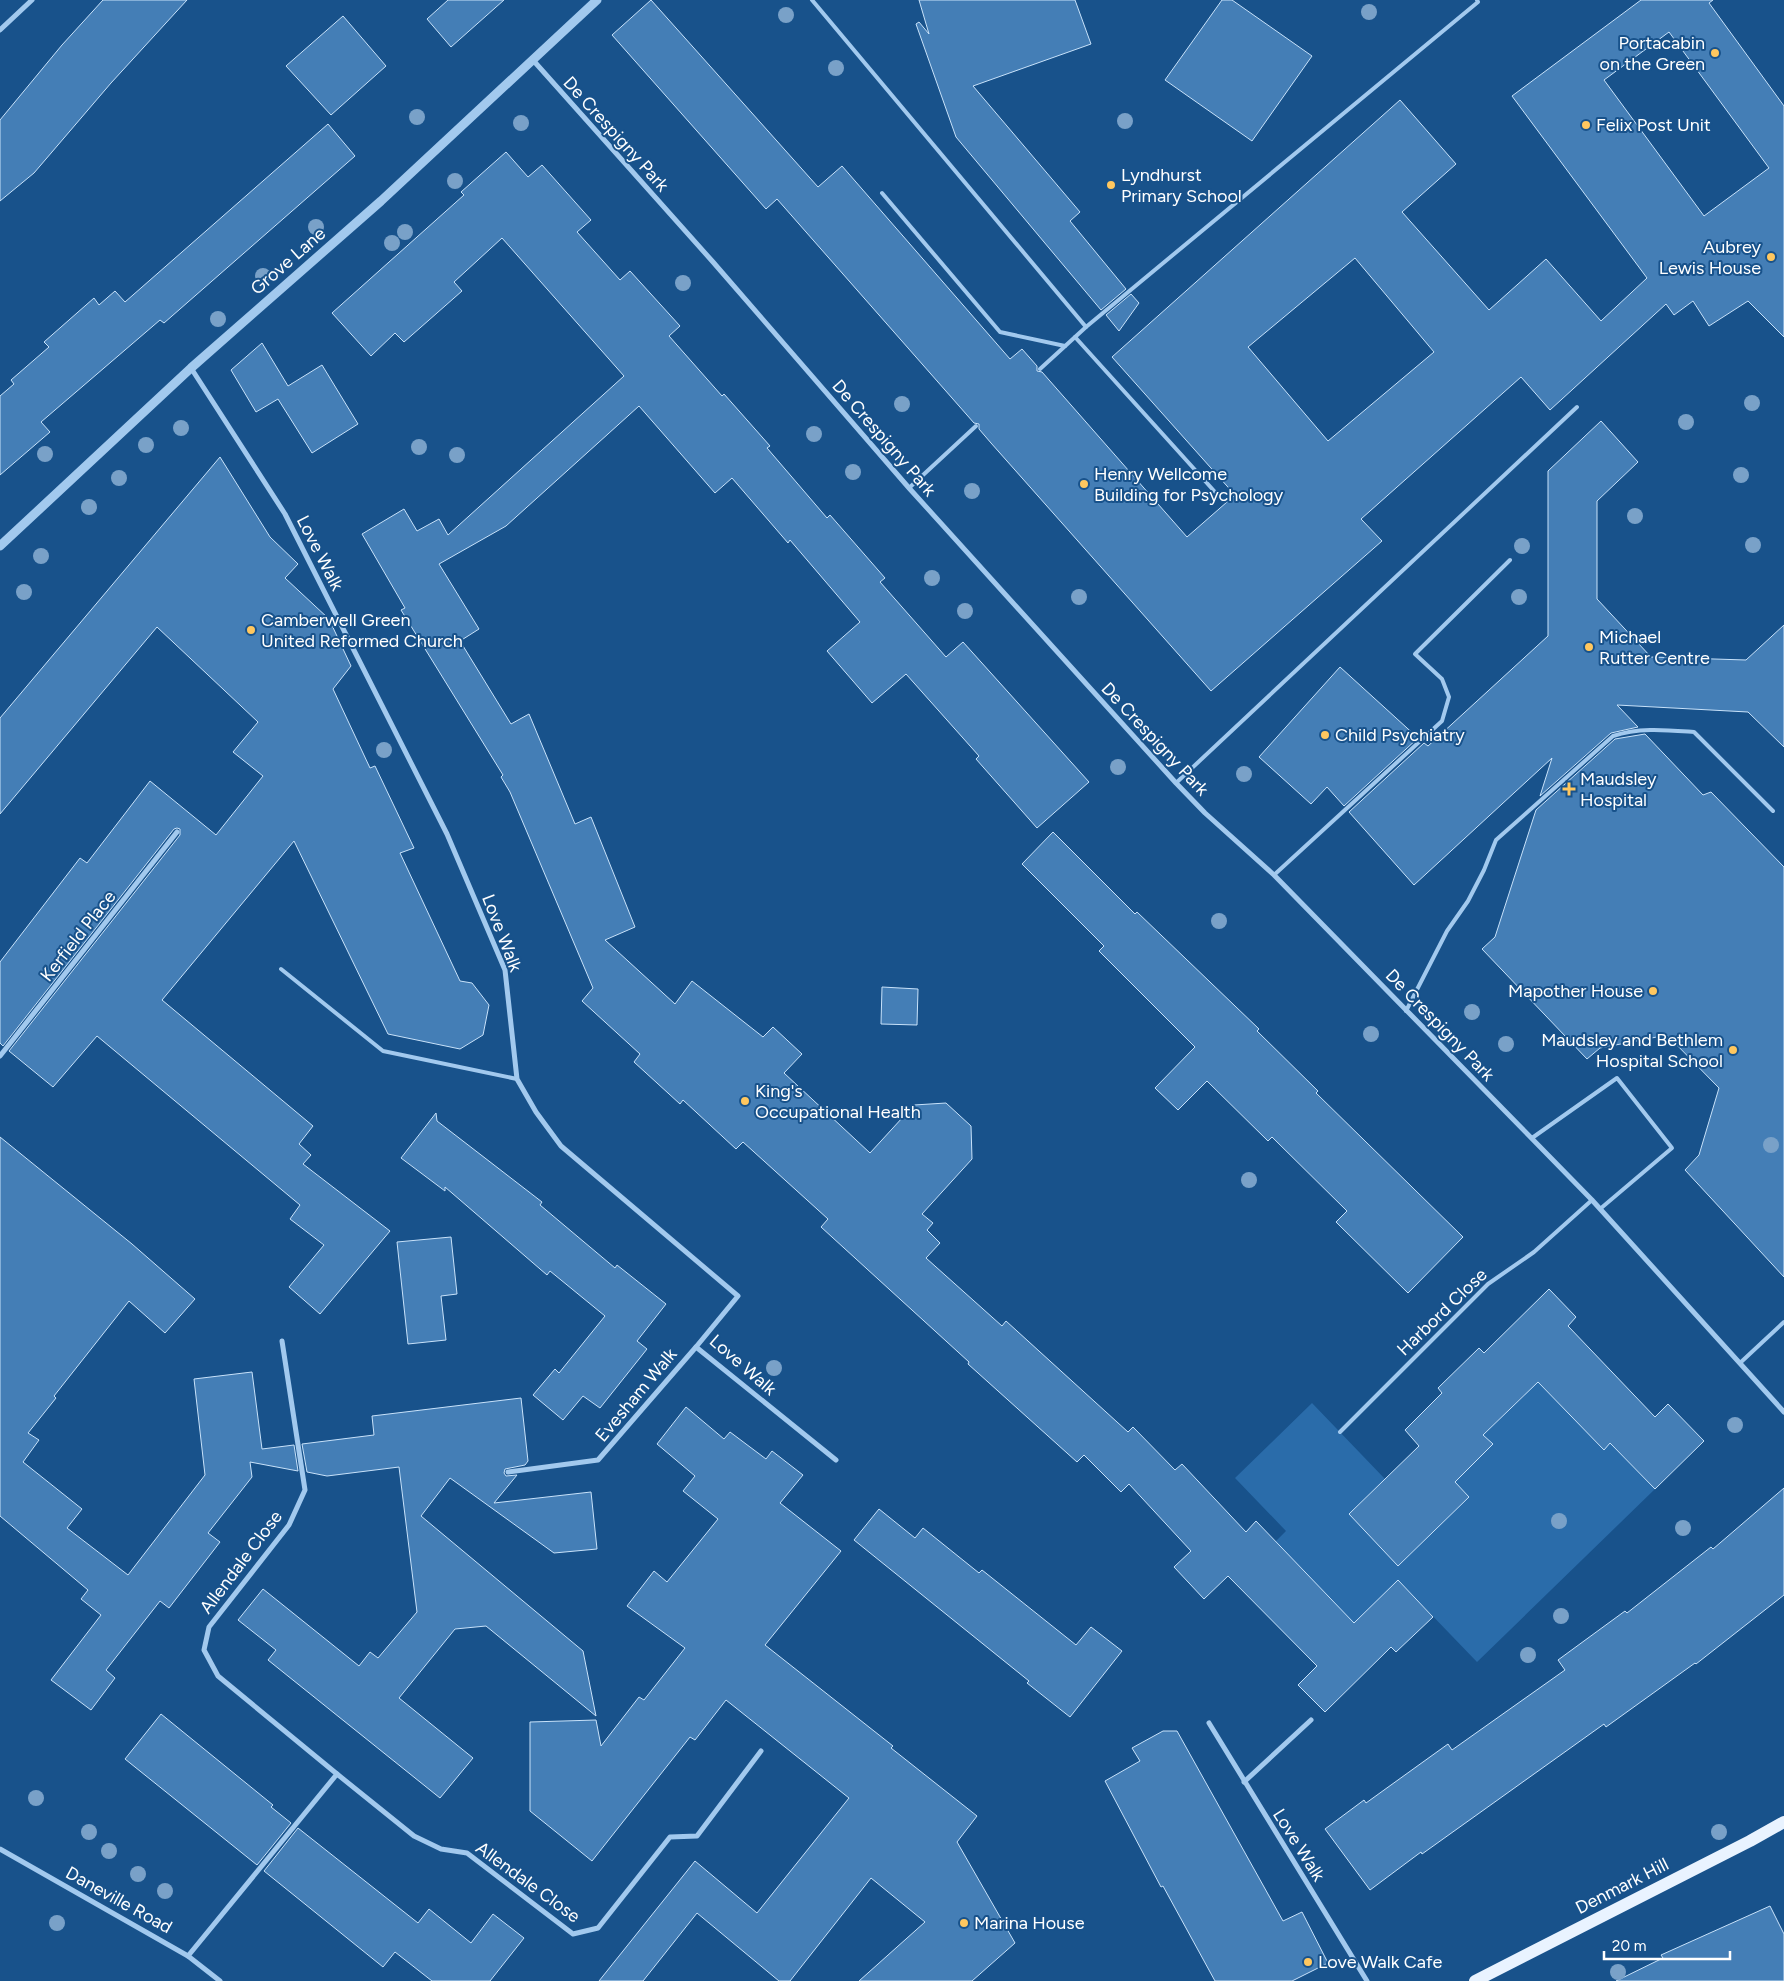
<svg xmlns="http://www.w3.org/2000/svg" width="1784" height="1981" font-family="Figtree,sans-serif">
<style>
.green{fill:#2a6caa}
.building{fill:#447eb6;stroke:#c8e2fa;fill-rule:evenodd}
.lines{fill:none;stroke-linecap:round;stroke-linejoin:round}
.service{stroke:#a2c9ee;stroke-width:4}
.minor{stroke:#a2c9ee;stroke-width:5}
.tertiary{stroke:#a2c9ee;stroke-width:9}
.primary{stroke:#e9f3ff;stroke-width:12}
.tree{fill:#79a1c8}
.poi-dot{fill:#ffc75f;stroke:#18528b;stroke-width:2}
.labels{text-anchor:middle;stroke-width:4;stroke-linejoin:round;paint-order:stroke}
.poi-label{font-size:18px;fill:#fff;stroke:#18528b;text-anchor:start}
.street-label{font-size:18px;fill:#fff;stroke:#18528b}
</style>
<rect width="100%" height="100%" fill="#18528b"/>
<polygon class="green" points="1523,1367 1604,1449 1610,1443 1655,1489 1477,1662 1398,1580 1362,1616 1358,1627 1273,1544 1286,1531 1235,1478 1312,1403 1385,1479 1349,1514 1399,1565 1469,1497 1455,1482 1492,1444 1483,1435 1525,1395"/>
<g class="building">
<polygon points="103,0 187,0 111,83 34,173 0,201 0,120 62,45"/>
<polygon points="448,0 504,0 451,47 427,19"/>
<path d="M651 0 818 187 842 166 1010 359 1022 349 1037 366V371L1042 372 1187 537 1235 495 1112 357 1400 100 1456 164 1402 212 1489 310 1546 259 1601 321 1647 278 1512 96 1641 0H1713L1709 3 1784 106V337L1748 301 1709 326 1693 301 1674 315 1666 304 1550 410 1521 377 1361 519 1382 541 1211 691 991 443 979 429V424L974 423 777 199 766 209 612 35ZM1669 32 1769 168 1704 216 1604 80ZM1355 258 1434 352 1328 441 1248 347Z"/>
<polygon points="919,0 1075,0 1091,44 973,86 1080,212 1070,221 1126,289 1101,310 956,137 916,24 919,22 929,34"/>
<polygon points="1222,0 1232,0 1312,56 1252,141 1165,80"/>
<polygon points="343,16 386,66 331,115 286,66"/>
<polygon points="328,124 355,156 164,323 160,320 41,422 50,432 0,475 0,396 14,384 11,380 49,347 44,342 94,298 99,305 115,291 125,302"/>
<polygon points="506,152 528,177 542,165 591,220 577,232 620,280 630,271 680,326 669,336 722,396 724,394 770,446 767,448 827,518 830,515 885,578 880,582 946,657 963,642 1089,782 1037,828 976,759 979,756 906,674 872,703 827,651 860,622 790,540 788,543 732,478 715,493 639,406 506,526 439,564 479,629 460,641 511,724 529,714 575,824 591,817 635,927 605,940 675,1004 692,981 763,1037 773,1027 802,1054 784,1073 870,1153 914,1105 946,1103 971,1126 972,1159 922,1214 933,1223 927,1230 940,1243 926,1258 1002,1326 1006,1321 1128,1432 1133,1427 1175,1470 1182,1464 1246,1532 1256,1521 1354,1623 1398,1580 1433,1617 1396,1652 1391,1647 1325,1712 1298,1685 1317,1666 1228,1576 1204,1599 1174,1567 1191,1551 1129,1484 1121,1492 1084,1455 1077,1462 968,1364 969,1362 821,1227 828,1219 743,1142 736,1149 683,1100 680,1104 634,1062 640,1054 582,1001 593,988 510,792 501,777 503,775 401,610 405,608 362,534 404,509 417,531 439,519 448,535 624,376 502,238 454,282 462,291 404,342 395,333 371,356 332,313 464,195 461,192"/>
<polygon points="1131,294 1139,303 1119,331 1106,315"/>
<polygon points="262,343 288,386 322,365 358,424 312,453 278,399 256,412 231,370"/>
<polygon points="1601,421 1638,462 1597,501 1597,599 1651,657 1746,660 1784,625 1784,747 1748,712 1617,705 1638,727 1611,733 1540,796 1552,758 1414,885 1349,812 1424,743 1428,746 1548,636 1548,471"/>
<polygon points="220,457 270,537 298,564 285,578 329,619 351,666 333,689 370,768 375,766 414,848 400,853 460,981 472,983 489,1005 483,1035 460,1049 388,1034 294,841 162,1000 313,1126 299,1144 311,1155 303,1164 390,1231 320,1314 289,1287 324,1245 290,1219 300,1205 97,1036 53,1087 9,1051 180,835 180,829 177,828 174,829 3,1046 0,1043 0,962 80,858 87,863 150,781 216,835 263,776 233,752 258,722 157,627 0,814 0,718"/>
<polygon points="1340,667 1418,738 1344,806 1327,787 1311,804 1259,757"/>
<polygon points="1645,734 1703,795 1711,792 1784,867 1784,1277 1685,1170 1699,1155 1719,1088 1667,1035 1600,1048 1587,1059 1482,949 1495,937 1536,810 1615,739"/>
<polygon points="1053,832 1135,914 1137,912 1259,1029 1257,1031 1318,1091 1316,1093 1463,1237 1408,1293 1336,1222 1347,1211 1272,1137 1268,1141 1207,1081 1178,1110 1155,1088 1195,1047 1099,951 1104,946 1022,864"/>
<polygon points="882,987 918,989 917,1025 881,1024"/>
<polygon points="436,1113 437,1121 542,1202 540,1205 615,1268 617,1265 666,1304 637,1341 647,1349 600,1408 583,1396 563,1420 533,1395 555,1369 559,1373 605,1316 550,1271 547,1275 445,1187 445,1191 401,1158"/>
<polygon points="0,1137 132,1244 195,1299 165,1333 129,1301 54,1396 56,1398 28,1433 39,1440 23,1462 82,1509 67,1528 128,1575 205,1475 194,1379 252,1372 262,1449 294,1445 298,1471 250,1462 252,1477 208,1533 220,1542 169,1608 160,1601 106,1670 115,1678 91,1710 51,1680 101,1615 81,1599 88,1590 0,1516"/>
<polygon points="451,1237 457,1294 441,1296 446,1340 408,1344 397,1242"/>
<polygon points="1549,1289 1576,1317 1568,1326 1655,1417 1668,1404 1704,1441 1655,1489 1610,1443 1604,1450 1538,1382 1483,1435 1493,1444 1455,1482 1469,1497 1398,1566 1349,1514 1419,1446 1405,1430 1442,1393 1438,1388 1479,1348 1484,1353"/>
<polygon points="521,1398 528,1461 525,1465 505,1469 504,1473 506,1476 517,1475 494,1503 591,1492 597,1549 554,1553 450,1478 421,1516 583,1651 596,1716 486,1626 455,1629 399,1698 473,1758 440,1798 268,1660 276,1650 238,1620 263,1589 359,1666 370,1652 378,1658 417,1612 399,1467 327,1476 307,1472 302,1444 374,1435 372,1416"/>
<polygon points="686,1407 724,1439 730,1432 766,1459 772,1451 803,1475 780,1503 841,1551 765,1645 893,1746 891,1748 977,1816 957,1842 1015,1943 972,1981 859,1981 925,1922 871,1878 790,1981 779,1981 697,1913 643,1981 599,1981 695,1861 757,1913 849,1798 726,1700 695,1740 690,1737 592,1861 530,1811 530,1722 596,1720 601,1746 639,1697 644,1700 685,1648 627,1606 654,1571 667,1582 718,1519 683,1491 695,1476 657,1444"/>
<polygon points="1784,1488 1784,1595 1696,1664 1695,1663 1606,1727 1604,1724 1422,1854 1421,1852 1370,1890 1325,1829 1364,1800 1366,1803 1448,1744 1452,1750 1565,1670 1558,1660 1625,1611 1627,1613 1711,1547 1713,1549"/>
<polygon points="879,1509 915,1538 923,1528 979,1573 982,1570 1076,1645 1091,1627 1122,1651 1070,1717 1027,1683 1029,1681 854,1540"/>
<polygon points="161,1714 273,1805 271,1807 291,1823 257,1865 125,1759"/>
<polygon points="1163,1731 1177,1731 1283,1921 1302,1912 1328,1963 1292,1981 1215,1981 1163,1886 1161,1887 1105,1781 1140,1761 1132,1748"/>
<polygon points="298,1828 418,1923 429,1909 471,1943 493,1914 524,1938 490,1981 432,1981 395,1952 383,1967 264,1871"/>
<polygon points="1770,1906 1784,1934 1784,1981 1616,1981 1663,1958 1661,1955"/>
</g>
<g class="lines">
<g class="service">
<polyline points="812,0 1086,327"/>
<polyline points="882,193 1000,332 1065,346"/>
<polyline points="1075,337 1215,492"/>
<polyline points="1040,369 1086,327 1478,2 1477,0"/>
<polyline points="909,488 976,426"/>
<polyline points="1176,783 1577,407"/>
<polyline points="1274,875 1442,721 1449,697 1442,679 1415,654 1510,560"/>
<polyline points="281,969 383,1051 517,1079"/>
<path d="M1406 1011 1447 931 1468 901 1484 870 1496 840 1613 736C1639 727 1667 730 1694 732L1773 811"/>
<polyline points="1532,1138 1617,1078 1672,1148 1600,1209"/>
<polyline points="1740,1363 1784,1322"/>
<polyline points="1340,1432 1488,1284 1534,1252 1592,1200"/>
</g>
<g class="minor">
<polyline points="0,30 32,0"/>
<polyline points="532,59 713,262 909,488 1176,783 1205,813 1274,875 1592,1200 1784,1412"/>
<polyline points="191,368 285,514 447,834 505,970 517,1079 536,1112 561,1146 738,1296 696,1347 836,1460"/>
<polyline points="0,1056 177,832"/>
<polyline points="282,1341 305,1490 289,1525 209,1627 204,1650 218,1676 337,1774"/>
<polyline points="508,1472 598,1460 696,1347"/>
<polyline points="1209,1723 1367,1981"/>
<polyline points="1244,1782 1311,1720"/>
<polyline points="0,1849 188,1956 220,1981"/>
<polyline points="188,1956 337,1774 414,1836 441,1849 467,1853 573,1934 598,1928 670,1837 697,1836 761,1751"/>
</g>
<polyline class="tertiary" points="0,546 191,368 381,201 597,0"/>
<polyline class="primary" points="1475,1981 1750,1841 1784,1822"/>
</g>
<g class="tree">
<circle cx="1369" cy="12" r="8"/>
<circle cx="786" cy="15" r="8"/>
<circle cx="836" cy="68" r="8"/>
<circle cx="417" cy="117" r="8"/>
<circle cx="1125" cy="121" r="8"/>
<circle cx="521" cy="123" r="8"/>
<circle cx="455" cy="181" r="8"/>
<circle cx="316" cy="227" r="8"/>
<circle cx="405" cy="232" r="8"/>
<circle cx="392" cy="243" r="8"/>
<circle cx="263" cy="276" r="8"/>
<circle cx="683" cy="283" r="8"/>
<circle cx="218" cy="319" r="8"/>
<circle cx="1752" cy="403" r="8"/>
<circle cx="902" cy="404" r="8"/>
<circle cx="1686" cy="422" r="8"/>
<circle cx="181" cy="428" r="8"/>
<circle cx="814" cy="434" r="8"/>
<circle cx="146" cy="445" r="8"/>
<circle cx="419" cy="447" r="8"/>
<circle cx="45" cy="454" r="8"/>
<circle cx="457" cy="455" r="8"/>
<circle cx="853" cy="472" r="8"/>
<circle cx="1741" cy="475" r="8"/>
<circle cx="119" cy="478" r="8"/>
<circle cx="972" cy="491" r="8"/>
<circle cx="89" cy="507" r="8"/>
<circle cx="1635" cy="516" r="8"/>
<circle cx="1753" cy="545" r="8"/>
<circle cx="1522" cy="546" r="8"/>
<circle cx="41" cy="556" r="8"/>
<circle cx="932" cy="578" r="8"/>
<circle cx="24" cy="592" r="8"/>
<circle cx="1079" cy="597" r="8"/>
<circle cx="1519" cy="597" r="8"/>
<circle cx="965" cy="611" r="8"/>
<circle cx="384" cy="750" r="8"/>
<circle cx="1118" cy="767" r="8"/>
<circle cx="1244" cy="774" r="8"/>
<circle cx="1219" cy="921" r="8"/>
<circle cx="1472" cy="1012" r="8"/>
<circle cx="1371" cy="1034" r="8"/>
<circle cx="1506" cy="1044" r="8"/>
<circle cx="1771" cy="1145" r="8"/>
<circle cx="1249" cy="1180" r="8"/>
<circle cx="774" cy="1368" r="8"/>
<circle cx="1735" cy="1425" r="8"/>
<circle cx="1559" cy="1521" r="8"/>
<circle cx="1683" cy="1528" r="8"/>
<circle cx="1561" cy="1616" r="8"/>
<circle cx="1528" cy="1655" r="8"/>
<circle cx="36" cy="1798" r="8"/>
<circle cx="89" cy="1832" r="8"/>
<circle cx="1719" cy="1832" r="8"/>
<circle cx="109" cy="1851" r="8"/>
<circle cx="138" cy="1874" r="8"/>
<circle cx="165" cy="1891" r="8"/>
<circle cx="57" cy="1923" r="8"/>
<circle cx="1618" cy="1972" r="8"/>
</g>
<g class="poi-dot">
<circle cx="1715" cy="53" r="5"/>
<circle cx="1586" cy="125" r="5"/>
<circle cx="1111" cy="185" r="5"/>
<circle cx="1771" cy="257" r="5"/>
<circle cx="1084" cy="484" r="5"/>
<circle cx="251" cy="630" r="5"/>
<circle cx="1589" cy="647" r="5"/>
<circle cx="1325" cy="735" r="5"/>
<path d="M1566.5 781.5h5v5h5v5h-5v5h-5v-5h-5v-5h5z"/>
<circle cx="1653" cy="991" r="5"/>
<circle cx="1733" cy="1050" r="5"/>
<circle cx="745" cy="1101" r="5"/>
<circle cx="964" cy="1923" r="5"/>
<circle cx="1308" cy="1962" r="5"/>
</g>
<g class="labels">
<g class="poi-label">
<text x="1705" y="49" text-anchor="end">Portacabin<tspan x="1705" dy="21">on the Green</tspan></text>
<text x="1596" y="131">Felix Post Unit</text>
<text x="1121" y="181">Lyndhurst<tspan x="1121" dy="21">Primary School</tspan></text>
<text x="1761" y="253" text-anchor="end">Aubrey<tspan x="1761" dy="21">Lewis House</tspan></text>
<text x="1094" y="480">Henry Wellcome<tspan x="1094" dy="21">Building for Psychology</tspan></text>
<text x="261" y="626">Camberwell Green<tspan x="261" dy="21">United Reformed Church</tspan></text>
<text x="1599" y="643">Michael<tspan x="1599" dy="21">Rutter Centre</tspan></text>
<text x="1335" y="741">Child Psychiatry</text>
<text x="1580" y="785">Maudsley<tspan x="1580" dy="21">Hospital</tspan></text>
<text x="1643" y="997" text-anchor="end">Mapother House</text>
<text x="1723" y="1046" text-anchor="end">Maudsley and Bethlem<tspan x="1723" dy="21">Hospital School</tspan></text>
<text x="755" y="1097">King's<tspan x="755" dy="21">Occupational Health</tspan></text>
<text x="974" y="1929">Marina House</text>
<text x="1318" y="1968">Love Walk Cafe</text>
</g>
<g class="street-label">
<text transform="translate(616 134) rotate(48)" y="6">De Crespigny Park</text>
<text transform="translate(288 261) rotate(-41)" y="6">Grove Lane</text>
<text transform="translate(884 438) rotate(49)" y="6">De Crespigny Park</text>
<text transform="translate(320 553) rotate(63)" y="6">Love Walk</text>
<text transform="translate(1155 739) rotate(47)" y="6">De Crespigny Park</text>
<text transform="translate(502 933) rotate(69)" y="6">Love Walk</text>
<text transform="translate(78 936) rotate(-52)" y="6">Kerfield Place</text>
<text transform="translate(1440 1025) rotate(46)" y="6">De Crespigny Park</text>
<text transform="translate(1442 1312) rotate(-44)" y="6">Harbord Close</text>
<text transform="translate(743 1365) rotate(41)" y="6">Love Walk</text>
<text transform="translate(636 1395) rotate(-50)" y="6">Evesham Walk</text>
<text transform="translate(241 1562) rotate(-53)" y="6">Allendale Close</text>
<text transform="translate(1299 1845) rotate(58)" y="6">Love Walk</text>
<text transform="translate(528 1882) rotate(36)" y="6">Allendale Close</text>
<text transform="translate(1622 1886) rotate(-27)" y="6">Denmark Hill</text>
<text transform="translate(119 1900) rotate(29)" y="6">Daneville Road</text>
</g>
</g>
<path d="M1604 1951v8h126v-8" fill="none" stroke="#ffffff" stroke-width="2.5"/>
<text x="1612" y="1951" font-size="15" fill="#ffffff" stroke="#18528b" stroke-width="4" paint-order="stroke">20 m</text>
</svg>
